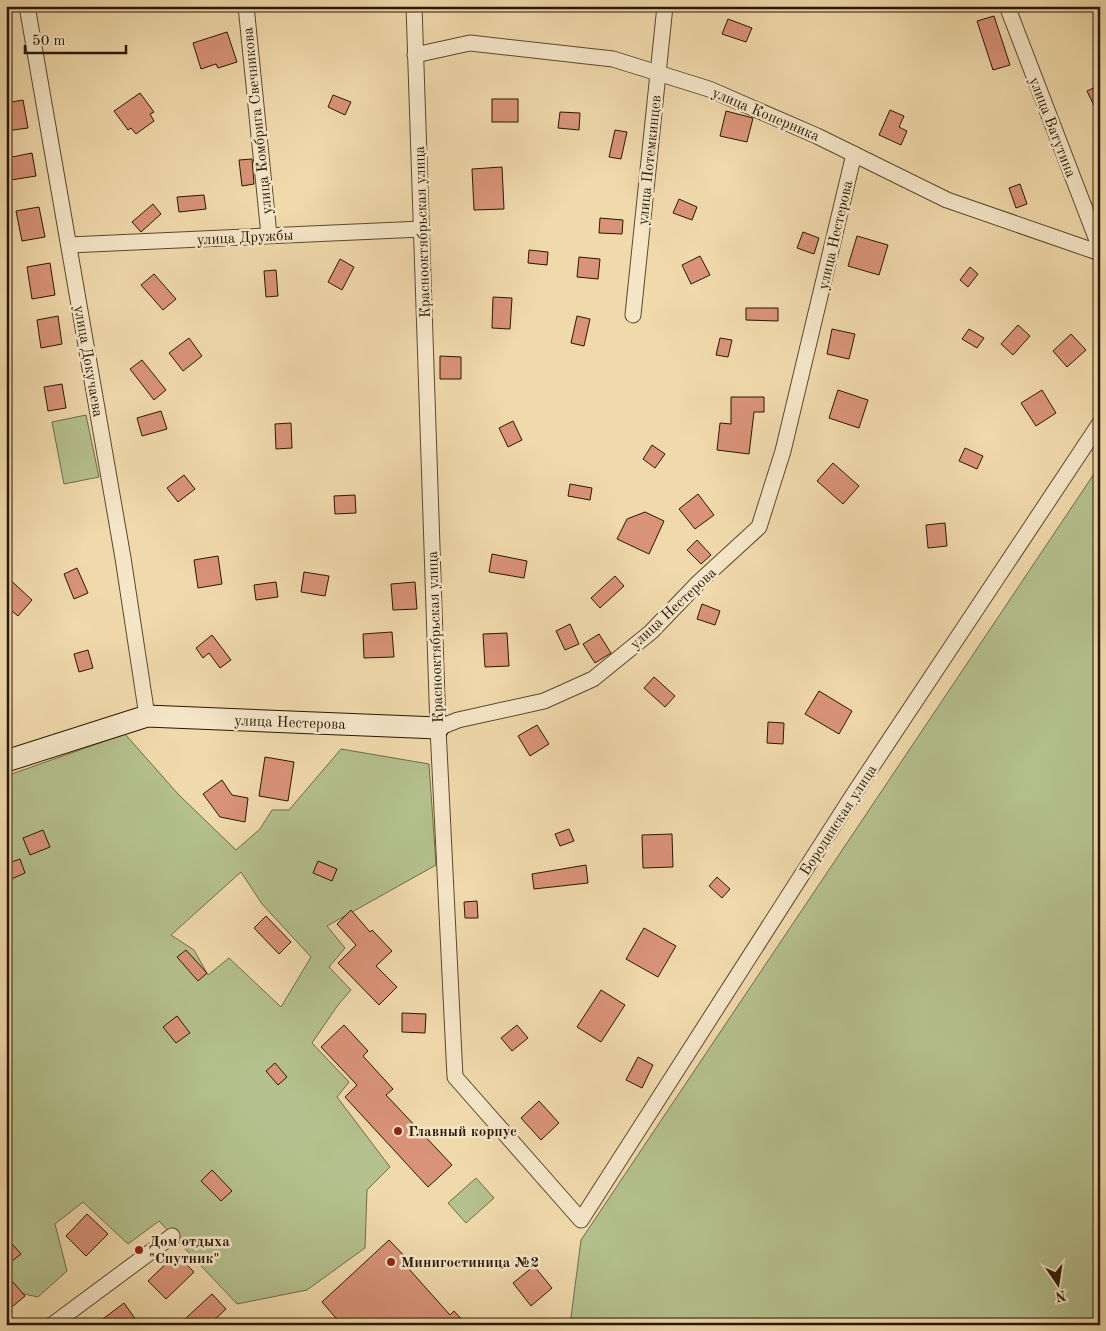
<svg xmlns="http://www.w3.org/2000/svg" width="1106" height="1331" font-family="'Old Standard TT',serif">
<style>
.green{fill:#b4c08d;stroke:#6e6c48;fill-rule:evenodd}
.building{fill:#d99378;stroke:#291703}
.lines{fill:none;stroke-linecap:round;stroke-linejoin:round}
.street-casing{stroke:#5b482d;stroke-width:17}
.secondary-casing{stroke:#291703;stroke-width:23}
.street{stroke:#f5e6c8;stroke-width:15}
.secondary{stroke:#f5e6c8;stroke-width:21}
.poi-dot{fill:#8f2418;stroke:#f5e6c8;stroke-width:2}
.labels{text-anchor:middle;stroke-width:5;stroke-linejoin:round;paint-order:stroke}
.street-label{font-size:15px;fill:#291703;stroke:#f5e6c8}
.poi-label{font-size:15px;font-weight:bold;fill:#291703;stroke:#f5e6c8;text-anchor:start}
</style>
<rect width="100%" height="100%" fill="#f0d9ab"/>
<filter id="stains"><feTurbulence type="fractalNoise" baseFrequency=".004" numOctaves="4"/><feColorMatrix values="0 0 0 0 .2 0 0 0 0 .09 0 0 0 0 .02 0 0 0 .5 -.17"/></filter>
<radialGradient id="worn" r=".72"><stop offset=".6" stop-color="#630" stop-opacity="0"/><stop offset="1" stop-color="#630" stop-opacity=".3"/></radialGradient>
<g class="green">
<polygon points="86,415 99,477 64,484 52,422"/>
<polygon points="1100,465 1100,1325 570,1325 581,1240"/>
<path d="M125 734 178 794 236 850 260 829 272 810H289L341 749 429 764 436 865 327 926 345 948 329 967 351 990 338 1005 312 1043 349 1082 337 1097 390 1167 367 1190 365 1248 307 1290 237 1304 159 1221 128 1244 83 1202 55 1224 67 1271 38 1297 6 1290V776ZM241 872 262 904 311 957 281 1007 229 958 208 975 194 950 171 935Z"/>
<polygon points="476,1178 494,1198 466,1223 448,1203"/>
</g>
<g class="building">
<polygon points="994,16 1010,65 993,70 977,21"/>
<polygon points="728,19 752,28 746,42 722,34"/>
<polygon points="227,32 237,62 218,68 216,64 201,69 193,43"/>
<polygon points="1100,85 1100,118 1087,91"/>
<polygon points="140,93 154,112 150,114 154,121 136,134 131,128 128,130 114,111"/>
<polygon points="333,95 351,102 345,115 328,107"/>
<rect x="492" y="99" width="26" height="23"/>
<polygon points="23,100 28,128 6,131 6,103"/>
<polygon points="890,110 904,116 899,127 907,131 901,145 879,135"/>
<polygon points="726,111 753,118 747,142 720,136"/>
<polygon points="560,112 580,113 579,130 558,128"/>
<polygon points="615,130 627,132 621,159 609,157"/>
<polygon points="32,153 36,176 11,180 7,158"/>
<polygon points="252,159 254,184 242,186 239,160"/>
<polygon points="502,167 504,209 474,210 472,169"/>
<polygon points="1020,184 1027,204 1016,208 1009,188"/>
<polygon points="204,195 206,209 179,212 177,197"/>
<polygon points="679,199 697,207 692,220 673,213"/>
<polygon points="153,204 161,214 141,232 132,222"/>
<polygon points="39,207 45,237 22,241 16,211"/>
<polygon points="600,218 623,220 622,234 599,233"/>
<polygon points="803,232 819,238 814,254 797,248"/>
<polygon points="857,236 888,245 879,275 848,266"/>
<polygon points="529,250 548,252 547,265 528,263"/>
<polygon points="700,256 710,275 691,284 682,265"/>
<polygon points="579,257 600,259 598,279 577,277"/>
<polygon points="340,259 354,267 342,290 328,282"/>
<polygon points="50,263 55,295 32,299 27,267"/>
<polygon points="970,267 978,274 968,287 960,280"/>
<polygon points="276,270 278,296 266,297 264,271"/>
<polygon points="154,274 176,299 163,310 141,285"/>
<polygon points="493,297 512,298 510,329 492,328"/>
<polygon points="746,308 778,308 778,321 746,320"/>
<polygon points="58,316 62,344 41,348 37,320"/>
<polygon points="577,316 590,319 584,346 571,343"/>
<polygon points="1018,325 1030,336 1013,355 1001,344"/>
<polygon points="832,329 855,334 849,359 827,354"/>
<polygon points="969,329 984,338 977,348 962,339"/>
<polygon points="1071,334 1086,350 1067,367 1053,351"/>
<polygon points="189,338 202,356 183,371 169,353"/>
<polygon points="720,338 732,340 728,357 716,355"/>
<polygon points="440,356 461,357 461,379 440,379"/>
<polygon points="142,360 166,390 154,400 130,369"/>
<polygon points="62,384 66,408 48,411 44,387"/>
<polygon points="838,390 868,400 859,428 829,418"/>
<polygon points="1042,390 1056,413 1036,426 1021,403"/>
<polygon points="731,397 764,397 764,412 754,412 749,454 717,450 720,423 731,424"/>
<polygon points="161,411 167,429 142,436 137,418"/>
<polygon points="513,421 522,440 508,447 499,428"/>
<polygon points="291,423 292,448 276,449 275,424"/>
<polygon points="652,445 665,454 655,468 643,459"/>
<polygon points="965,448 983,456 977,469 959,461"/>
<polygon points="833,463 859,486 843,504 817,481"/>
<polygon points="184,475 195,489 178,502 167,488"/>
<polygon points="570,484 592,488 590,500 568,496"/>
<polygon points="698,494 714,515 695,529 679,509"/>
<polygon points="355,495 356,513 335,514 334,496"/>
<polygon points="645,512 664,521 649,554 617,539 627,519"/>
<polygon points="945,523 947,546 928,548 926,525"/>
<polygon points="697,540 711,555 701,564 687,550"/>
<polygon points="492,554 527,561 524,578 489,572"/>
<polygon points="218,556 222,584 198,588 194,560"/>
<polygon points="77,568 88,593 74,599 64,574"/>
<polygon points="304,572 329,576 325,596 301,592"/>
<polygon points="6,576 32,600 18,616 6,606"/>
<polygon points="615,576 624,586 600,608 591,598"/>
<polygon points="276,582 278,597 256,600 254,585"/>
<polygon points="415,582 417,609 393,610 391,584"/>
<polygon points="702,604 720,611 715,625 697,619"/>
<polygon points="570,624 579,644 565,650 556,631"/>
<polygon points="392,632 394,657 364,658 363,634"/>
<polygon points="507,633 509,666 485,667 483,634"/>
<polygon points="599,634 611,653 595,663 583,644"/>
<polygon points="212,635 231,660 220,668 209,653 203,658 196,648"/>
<polygon points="88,650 93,668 79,672 74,654"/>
<polygon points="654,677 675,696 665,707 644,688"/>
<polygon points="819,691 852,711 839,734 805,714"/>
<polygon points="768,722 784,723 783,744 767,743"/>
<polygon points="537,725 549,744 530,756 518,736"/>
<polygon points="265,757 294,762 288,801 259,796"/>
<polygon points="222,780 232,795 248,798 245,822 220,817 203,794"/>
<polygon points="569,829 574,841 560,846 555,834"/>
<polygon points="43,830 50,847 30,855 23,838"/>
<polygon points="672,834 673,867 643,868 642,835"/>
<polygon points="20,859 25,873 9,880 6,873 6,864"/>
<polygon points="318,861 337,869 332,881 313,873"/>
<polygon points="586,865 588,883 534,889 532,874"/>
<polygon points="717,877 730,889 722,898 709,886"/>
<polygon points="477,901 478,918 465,918 464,902"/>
<polygon points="351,910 370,932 372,930 392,951 376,966 397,987 379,1005 338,963 356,945 337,924"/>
<polygon points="266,916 291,942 279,954 254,928"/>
<polygon points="644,928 676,946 658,977 626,959"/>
<polygon points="186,950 207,973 198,981 177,957"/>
<polygon points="601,990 625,1005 601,1042 577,1027"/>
<polygon points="402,1013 426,1014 425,1033 402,1032"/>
<polygon points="177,1016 190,1033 176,1043 163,1027"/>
<polygon points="344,1025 368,1051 363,1056 393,1089 386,1095 452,1165 428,1187 345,1097 357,1085 321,1047"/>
<polygon points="517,1025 528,1038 512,1051 501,1038"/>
<polygon points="638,1057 653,1065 642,1088 626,1080"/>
<polygon points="275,1063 287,1077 278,1085 266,1071"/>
<polygon points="539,1101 559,1123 541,1140 521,1118"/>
<polygon points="212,1170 232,1191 221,1201 201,1181"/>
<polygon points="87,1214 108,1234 86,1256 66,1236"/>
<polygon points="6,1237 21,1254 12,1261 6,1255"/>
<polygon points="389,1240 413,1265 409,1269 450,1315 454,1311 467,1325 342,1325 322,1302"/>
<polygon points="176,1254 194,1272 166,1299 148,1281"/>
<polygon points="534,1266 552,1288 531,1306 513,1283"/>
<polygon points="6,1274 25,1296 6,1312"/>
<polygon points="212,1294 226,1309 209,1325 191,1325 185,1319"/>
<polygon points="124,1303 136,1320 130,1325 95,1325"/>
</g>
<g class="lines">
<g class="street-casing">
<g id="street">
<polyline points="27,6 123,558 147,716"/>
<polyline points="246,6 269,235"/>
<polyline points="414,6 438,728 455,1077 581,1220 853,795 1100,423"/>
<polyline points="1007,6 1100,248"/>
<polyline points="415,55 470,43 613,59 709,89 817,136 947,200 1100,253"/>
<polyline points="69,245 422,229"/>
<polyline points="633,315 665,6"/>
<polyline points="438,728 458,720 544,701 593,679 651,632 699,582 759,527 783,451 854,154"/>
<polyline points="52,1325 172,1236"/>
</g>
</g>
<g class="secondary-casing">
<polyline id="secondary" points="6,761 147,716 438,728"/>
</g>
<use href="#street" class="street"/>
<use href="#secondary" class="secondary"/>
</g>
<g class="poi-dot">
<circle cx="398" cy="1131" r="5"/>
<circle cx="139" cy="1250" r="5"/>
<circle cx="391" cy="1262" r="5"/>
</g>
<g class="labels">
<g class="street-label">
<text transform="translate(766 114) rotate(23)" y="5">улица Коперника</text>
<text transform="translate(257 121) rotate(-96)" y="5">улица Комбрига Свечникова</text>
<text transform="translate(1053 127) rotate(69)" y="5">улица Ватутина</text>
<text transform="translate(649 160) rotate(-84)" y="5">улица Потемкинцев</text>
<text transform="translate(422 232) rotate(-92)" y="5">Краснооктябрьская улица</text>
<text transform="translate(835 235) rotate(-77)" y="5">улица Нестерова</text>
<text transform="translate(245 237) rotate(-3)" y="5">улица Дружбы</text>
<text transform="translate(89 361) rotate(80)" y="5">улица Докучаева</text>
<text transform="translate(673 608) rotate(-43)" y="5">улица Нестерова</text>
<text transform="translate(435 637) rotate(-92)" y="5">Краснооктябрьская улица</text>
<text transform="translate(290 722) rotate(2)" y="5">улица Нестерова</text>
<text transform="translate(838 820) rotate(-57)" y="5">Бородинская улица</text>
</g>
<g class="poi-label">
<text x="408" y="1136">Главный корпус</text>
<text x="149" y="1246">Дом отдыха<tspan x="149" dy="17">"Спутник"</tspan></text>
<text x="401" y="1267">Минигостиница №2</text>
</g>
</g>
<rect width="1106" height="1331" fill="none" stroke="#f0d9ab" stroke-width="25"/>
<rect x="8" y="8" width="1091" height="1316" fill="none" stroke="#291703" stroke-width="2.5"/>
<rect x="12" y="12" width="1081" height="1306" fill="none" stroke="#291703"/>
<g transform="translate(1058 1284) rotate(167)" stroke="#f5e6c8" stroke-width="4" paint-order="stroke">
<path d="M0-4L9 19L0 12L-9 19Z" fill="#291703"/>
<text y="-8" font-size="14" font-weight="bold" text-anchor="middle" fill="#291703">N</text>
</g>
<path d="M25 45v8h101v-8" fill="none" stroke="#291703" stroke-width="2.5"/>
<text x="32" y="45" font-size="15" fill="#291703" stroke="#f5e6c8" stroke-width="4" paint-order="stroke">50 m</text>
<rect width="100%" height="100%" filter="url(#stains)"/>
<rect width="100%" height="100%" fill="url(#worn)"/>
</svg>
